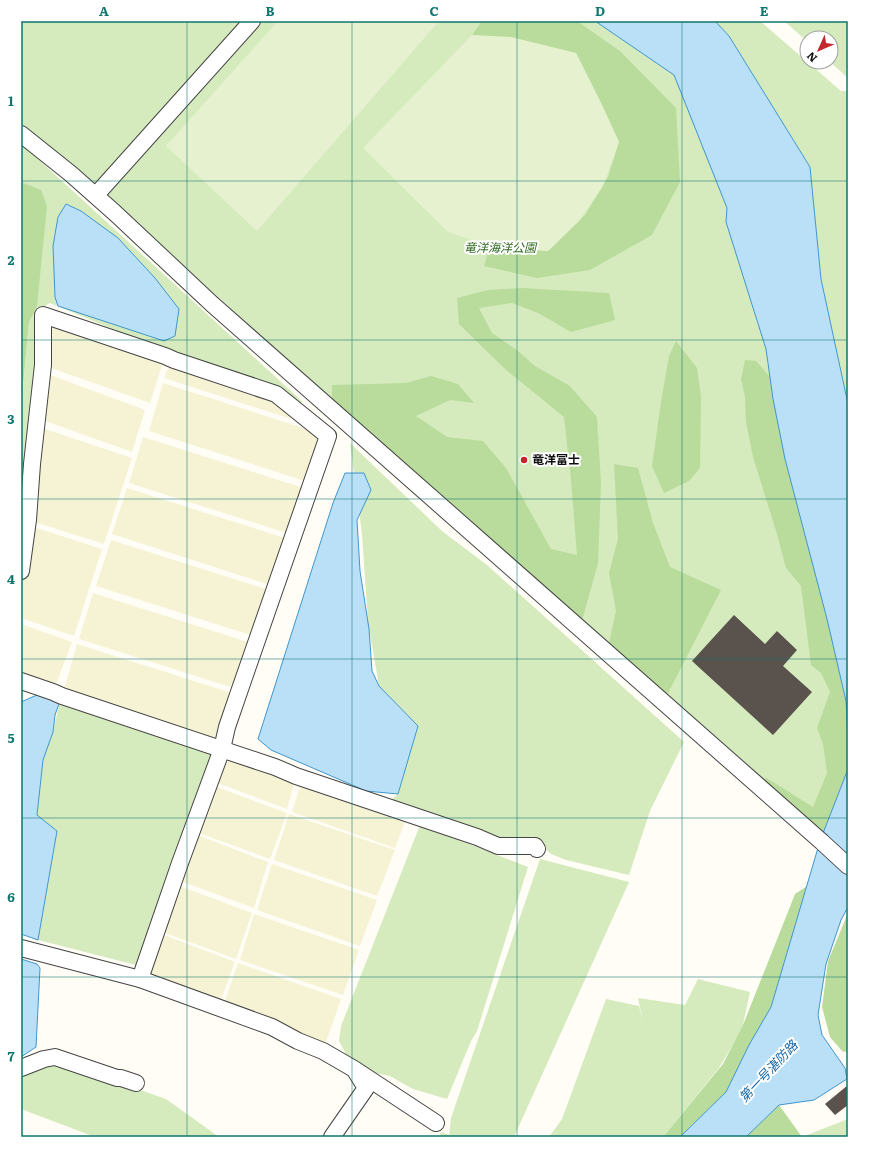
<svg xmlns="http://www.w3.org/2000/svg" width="869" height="1158" font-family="Literata,'Noto Sans JP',serif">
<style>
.farmland{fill:#f6f3d4}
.green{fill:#d5ebbd}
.forest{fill:#b9dc9c}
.pitch{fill:#e6f2cf}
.water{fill:#b9e0f7;stroke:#3f96cf}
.building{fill:#5a524d}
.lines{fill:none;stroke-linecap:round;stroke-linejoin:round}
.minor-casing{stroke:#444;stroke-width:18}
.minor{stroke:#fff;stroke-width:16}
.grid{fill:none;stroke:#0f766e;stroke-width:1;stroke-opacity:0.55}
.poi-dot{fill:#c4262e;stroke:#fff;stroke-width:1.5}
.labels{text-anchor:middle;stroke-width:4;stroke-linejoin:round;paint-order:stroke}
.park-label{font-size:12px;font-style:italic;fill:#2f6b1f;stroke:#fff}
.poi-label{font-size:12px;font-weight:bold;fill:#111;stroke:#fff;text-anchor:start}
.water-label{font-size:13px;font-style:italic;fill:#1768a6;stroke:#fff}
.neatline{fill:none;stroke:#0f766e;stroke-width:1.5}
.grid-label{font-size:13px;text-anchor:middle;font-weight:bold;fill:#0f766e}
</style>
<rect width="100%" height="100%" fill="#fffdf5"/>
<g class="farmland">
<polygon points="43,315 165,356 150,403 43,365"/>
<polygon points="172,360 276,394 316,427 164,378"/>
<polygon points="42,372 145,410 132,452 37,418"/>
<polygon points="163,383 328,436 311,483 149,431"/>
<polygon points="36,426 132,458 104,544 28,520"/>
<polygon points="143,437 304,488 290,534 129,483"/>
<polygon points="127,488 288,539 273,586 112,534"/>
<polygon points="27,525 102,549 74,636 21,618 21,576"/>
<polygon points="111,540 272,591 257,637 96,586"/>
<polygon points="93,593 254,644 240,690 79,639"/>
<polygon points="21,624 72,642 53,692 21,680"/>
<polygon points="77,644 238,695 222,749 295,780 287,809 210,780 62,696"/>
<polygon points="301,783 406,819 395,848 292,812"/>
<polygon points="208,784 287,813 270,859 191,830"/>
<polygon points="289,814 395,850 377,896 274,860"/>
<polygon points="192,833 268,862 254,908 175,879"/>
<polygon points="272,864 377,900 360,946 257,910"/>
<polygon points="174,884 252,913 236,959 157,930"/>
<polygon points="254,914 359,950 343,995 240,960"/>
<polygon points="156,932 235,962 219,1005 141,976"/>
<polygon points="238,963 341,999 325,1045 222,1009"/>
</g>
<g class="green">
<polygon points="21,21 600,21 674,75 684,87 727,208 726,222 734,229 758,326 760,327 769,360 767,362 775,390 778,424 785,459 836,656 848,710 848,784 820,841 338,407 225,303 96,195 26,148 304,403 240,382 50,303 40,309 21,569 21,410 29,322 21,185"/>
<polygon points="715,21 760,21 841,91 848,91 848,404 821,279 810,167 729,36"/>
<polygon points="784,21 848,21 848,78 830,62 831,62 831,38 807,38 807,41"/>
<polygon points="350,443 442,531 487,565 684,742 650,811 629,875 566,860 551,854 532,836 529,846 505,846 384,806 398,794 418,726 379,686 368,622 362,534"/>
<polygon points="60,701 222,749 144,967 38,940 57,831 37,815 43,760 53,732"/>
<polygon points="420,825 528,867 477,1031 471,1041 447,1099 413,1089 390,1076 354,1069 339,1041 341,1026"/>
<polygon points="540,859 629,882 514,1137 439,1137 441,1132 449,1135 451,1118"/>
<polygon points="698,979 750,992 742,1029 719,1068 663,1137 549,1137 562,1119 606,999 639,1006 643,1022 638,998 685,1005"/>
<polygon points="49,1058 166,1099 219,1137 95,1137 21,1109 21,1069"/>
<polygon points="848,1119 848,1137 802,1137"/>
</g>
<g class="forest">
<polygon points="482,21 577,21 620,51 676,108 680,182 652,235 590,270 537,278 484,266 490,246 548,251 585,215 608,177 619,142 601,103 576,53 472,35"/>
<polygon points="21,182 41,190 47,206 37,306 29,322 21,408"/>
<polygon points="523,288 609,293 615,320 571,332 538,313 512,303 479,308 492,333 518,351 535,366 570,386 597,417 601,483 598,563 580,628 332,402 332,385 406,383 431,376 458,384 474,403 450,400 416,416 447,437 483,441 506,468 551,549 577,555 571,480 564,417 506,370 459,324 457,298 488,290"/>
<polygon points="676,341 697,368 701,397 700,468 689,481 664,493 652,466 661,402 669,356"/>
<polygon points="745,360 756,361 771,378 782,441 819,579 848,711 848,769 833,822 822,842 772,798 765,777 813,807 827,773 823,744 817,728 830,692 821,673 811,665 801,586 786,568 777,534 753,457 746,422 745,397 741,379"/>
<polygon points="614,464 638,468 653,523 670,567 721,590 665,699 607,652 616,611 609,573 618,539"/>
<polygon points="807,886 771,1007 749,1046 726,1092 680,1137 663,1137 723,1064 743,1025 795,894"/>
<polygon points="848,913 848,1051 843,1052 830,1037 822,1007 828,961"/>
<polygon points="779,1105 802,1137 746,1137"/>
</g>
<g class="pitch">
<polygon points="278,21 439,21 257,231 166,146"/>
<polygon points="472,35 511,37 576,53 601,103 619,142 603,186 579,221 548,251 490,246 448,232 363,148"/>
</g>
<g class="water">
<polygon points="595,21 715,21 729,36 810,167 821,279 848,404 848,739 846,701 827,619 785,459 773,399 766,349 726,222 727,208 674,75"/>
<polygon points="66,204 81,211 118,238 155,278 179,309 175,336 164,341 58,306 55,297 53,246 58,217"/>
<polygon points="345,473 364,473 371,490 357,520 360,571 369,629 372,671 379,686 418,726 398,794 366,791 271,750 258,739 333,503"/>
<polygon points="37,695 60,701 55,715 53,732 43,760 37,815 57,831 38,940 21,934 21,702"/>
<polygon points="848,769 848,907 841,920 826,964 818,1015 822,1035 845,1068 847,1079 814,1100 779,1105 746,1137 680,1137 726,1092 749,1045 771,1007 820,841"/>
<polygon points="21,959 37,964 40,968 36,1047 21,1057"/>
</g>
<g class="building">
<polygon points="734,615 765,644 777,631 797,650 783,666 812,692 773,735 692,661"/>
<polygon points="848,1085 848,1105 835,1115 825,1104"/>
</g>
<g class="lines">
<g class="minor-casing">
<g id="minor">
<polyline points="21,134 71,174 115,213 212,304 822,842 848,866"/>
<polyline points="96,195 252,21"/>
<polyline points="21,571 28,520 32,464 43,365 43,315 165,356 174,360 276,394 328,436 238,695 227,727 222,749 180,863 140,979"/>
<polyline points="21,681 53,692 62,696 275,767 296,776 477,837 498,846 535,846 537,849"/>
<polyline points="21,948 140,979 272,1027 298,1041 323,1051 354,1069 436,1123"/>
<polyline points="21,1068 44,1059 55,1057 117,1078 121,1078 136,1083"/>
<polyline points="332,1137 366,1088 356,1072"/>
</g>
</g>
<use href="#minor" class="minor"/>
</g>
<path class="grid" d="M187 21V1137M352 21V1137M517 21V1137M682 21V1137M21 181H848M21 340H848M21 499H848M21 659H848M21 818H848M21 977H848"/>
<circle class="poi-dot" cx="524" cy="460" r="4"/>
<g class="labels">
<g class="park-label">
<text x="500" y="252">竜洋海洋公園</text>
</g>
<g class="poi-label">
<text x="532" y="464">竜洋富士</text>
</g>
<g class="water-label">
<text transform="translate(768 1071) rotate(-47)" y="5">第一号湛防路</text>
</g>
</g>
<rect width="869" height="1158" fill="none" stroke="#ffffff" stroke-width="44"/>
<g transform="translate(819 50) rotate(225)"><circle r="19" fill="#ffffff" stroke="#a0a0a0"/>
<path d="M0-3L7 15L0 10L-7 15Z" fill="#c4262e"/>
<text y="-6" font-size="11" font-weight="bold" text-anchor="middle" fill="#111111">N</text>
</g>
<rect x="22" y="22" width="825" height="1114" class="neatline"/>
<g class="grid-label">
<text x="104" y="16">A</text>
<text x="270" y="16">B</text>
<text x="434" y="16">C</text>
<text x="600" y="16">D</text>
<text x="764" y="16">E</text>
<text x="11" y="106">1</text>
<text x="11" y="265">2</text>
<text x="11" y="424">3</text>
<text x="11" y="584">4</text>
<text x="11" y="743">5</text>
<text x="11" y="902">6</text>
<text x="11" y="1061">7</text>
</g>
</svg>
